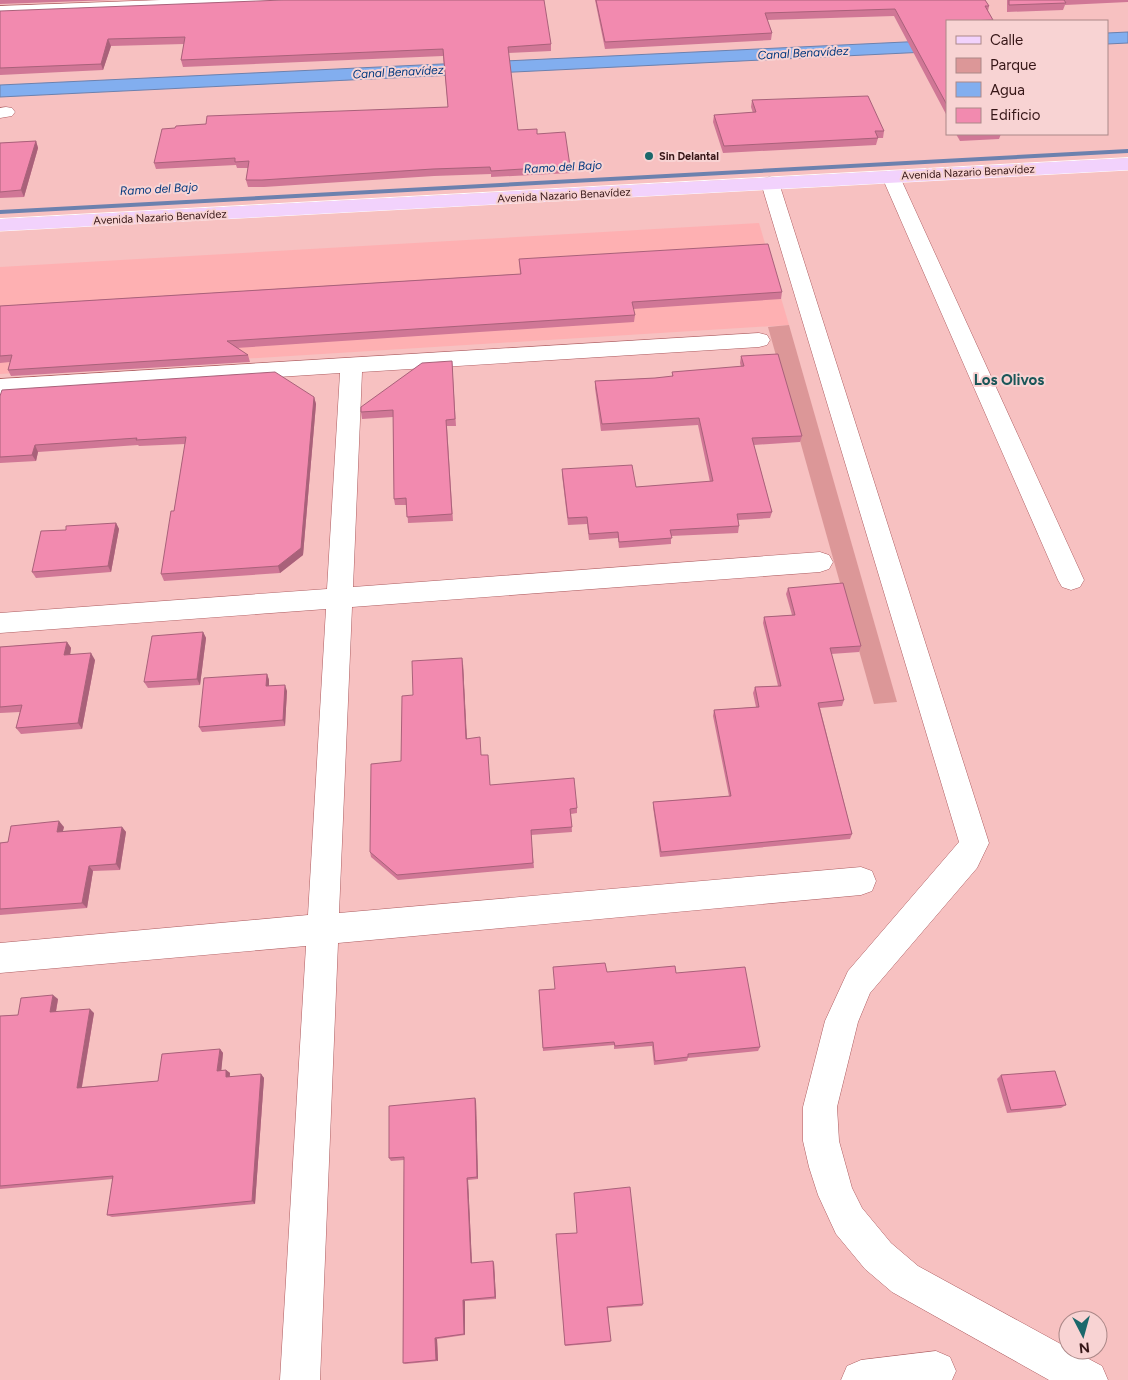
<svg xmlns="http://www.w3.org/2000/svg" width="1128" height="1380" font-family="Figtree,sans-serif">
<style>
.built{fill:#feb0b2}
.green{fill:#dc9798}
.water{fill:#82aeef;stroke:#6c81ae}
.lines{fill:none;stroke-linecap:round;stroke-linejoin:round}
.stream{fill:#6c81ae;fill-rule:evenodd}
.street-casing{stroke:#ad5d61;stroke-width:1}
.primary-casing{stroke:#fff;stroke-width:1}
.street{fill:#fff;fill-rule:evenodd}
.primary{fill:#f2d2fc;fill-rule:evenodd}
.wall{fill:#d07796}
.shaded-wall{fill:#a9617a}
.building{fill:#f28aaf;stroke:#a9617a}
.poi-dot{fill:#1b686b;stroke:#f8d3d3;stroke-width:2}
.labels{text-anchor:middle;stroke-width:4;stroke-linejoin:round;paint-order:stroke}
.far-poi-label{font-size:11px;font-weight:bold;fill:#371718;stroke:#f8d3d3;text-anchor:start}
.far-street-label{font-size:11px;fill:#371718;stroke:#f8d3d3}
.far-water-label{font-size:12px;font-style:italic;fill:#01387e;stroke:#f8d3d3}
.neighbourhood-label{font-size:15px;font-weight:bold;fill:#1a5658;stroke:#f8d3d3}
</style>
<rect width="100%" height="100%" fill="#f7c1c1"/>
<polygon class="built" points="759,223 789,325 0,374 0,267"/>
<polygon class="green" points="789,325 897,702 874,704 768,327"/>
<g class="water">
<polygon points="1128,32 1128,43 1107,44 1107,33"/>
<polygon points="947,40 947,51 0,97 0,85"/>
</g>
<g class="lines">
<polygon class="stream" points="1128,149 1128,153 0,214 0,210"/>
<g class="street-casing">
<g id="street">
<polygon points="161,0 292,0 290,3 284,5 0,16 0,6"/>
<polygon points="6,107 12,108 15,112 12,116 0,118 0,108"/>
<polygon points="891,171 898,173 900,177 1084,580 1080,587 1071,590 1062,587 1058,580 882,177 884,173"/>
<polygon points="770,177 777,179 779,183 989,843 977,868 870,993 858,1022 837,1107 839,1141 852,1188 862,1208 891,1243 918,1266 1068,1348 1068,1350 1072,1350 1102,1366 1108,1380 1049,1380 892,1292 865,1269 836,1234 818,1195 809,1167 803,1141 803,1107 825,1021 848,971 959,842 761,183 763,179"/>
<polygon points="759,333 767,335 770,340 767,345 759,347 362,372 353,587 820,552 829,555 833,562 829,569 820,572 352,607 339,913 861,867 872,871 876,881 872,891 861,895 338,943 320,1380 280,1380 306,946 0,973 0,943 308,915 326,609 0,633 0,613 327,589 340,373 0,395 0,379"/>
<polygon points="936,1351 950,1357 956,1371 952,1380 841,1380 847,1366 861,1360"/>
</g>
</g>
<g class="primary-casing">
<polygon id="primary" points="1128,158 1128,170 0,231 0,219"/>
</g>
<use href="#street" class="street"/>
<use href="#primary" class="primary"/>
</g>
<g class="wall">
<polygon points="0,0 111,0 0,4"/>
<polygon points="595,0 985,0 989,6 988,11 993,20 993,21 947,21 947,116 894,16 767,20 772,33 771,40 605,49"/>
<polygon points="1007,0 1128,0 1128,2 1065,5 1063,10 1007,12"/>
<polygon points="0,11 551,44 551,51 508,53 518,130 537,134 570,166 570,173 491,177 491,174 434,176 264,187 248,187 246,180 248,168 237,168 236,165 156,169 154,163 175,128 206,124 448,107 443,56 183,67 181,60 184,44 111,46 103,70 0,75"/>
<polygon points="752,100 884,131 883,138 878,138 876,145 723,153 713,122 714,115 753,113 751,107"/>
<polygon points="956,134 1001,134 999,139 960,141"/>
<polygon points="36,141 38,148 24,197 0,198 0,143"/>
<polygon points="519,259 782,292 781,299 633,309 635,315 634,322 236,348 248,355 250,362 11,376 8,370 10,362 0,363 0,306 520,274"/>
<polygon points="741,356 802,436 800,442 754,445 772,512 770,518 738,520 739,526 738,533 671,536 671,544 619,548 618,538 589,540 587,524 568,525 562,475 562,469 636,487 710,482 698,425 601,431 595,388 595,381 655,378 672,377 672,372 741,367 740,363"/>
<polygon points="452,361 456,426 447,426 453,521 408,523 407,505 395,505 394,499 393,417 362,419 361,412"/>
<polygon points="0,396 314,397 316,404 303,555 280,573 164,581 161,574 174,511 185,444 139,446 138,445 38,452 36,461 0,463"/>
<polygon points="116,523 119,529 111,572 36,578 32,572 66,530"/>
<polygon points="788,588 861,646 859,652 831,654 844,700 842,706 820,708 852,834 850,839 660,857 653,807 653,802 729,796 713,716 714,710 756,707 753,693 755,687 778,686 763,623 764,617 792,615 786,594"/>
<polygon points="203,632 206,638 200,685 148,688 144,682"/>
<polygon points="67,642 71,648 70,655 95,660 82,729 21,734 16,728 20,712 0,713 0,647"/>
<polygon points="463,664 467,738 481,755 490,785 577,808 577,813 571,814 572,832 531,835 534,868 398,880 371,857 370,852 401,761 413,695"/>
<polygon points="267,674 269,680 269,686 287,691 285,726 202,732 199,727"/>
<polygon points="64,827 63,831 122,827 126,832 120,870 93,871 87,908 0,915 0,843 8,842"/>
<polygon points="607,972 676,973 760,1047 758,1051 688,1058 687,1061 654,1065 652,1046 614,1049 614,1045 543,1051 539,990 555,989"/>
<polygon points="58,999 56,1012 94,1013 82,1087 158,1081 220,1049 223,1053 221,1070 226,1070 230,1073 230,1077 261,1074 264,1078 255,1204 112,1217 107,1215 113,1179 0,1189 0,1016 18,1015"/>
<polygon points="1001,1075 1066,1105 1061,1108 1007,1113 997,1079"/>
<polygon points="476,1101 478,1179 468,1180 472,1263 494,1263 496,1299 465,1301 465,1335 437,1339 438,1361 405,1364 403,1363 404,1160 391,1161 389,1158"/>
<polygon points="556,1234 643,1304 642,1306 608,1308 610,1342 565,1346"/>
</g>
<g class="shaded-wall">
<polygon points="108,39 111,46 103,70 101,64"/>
<polygon points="36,141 38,148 24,197 21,190"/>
<polygon points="314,397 316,404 303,555 280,573 278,566"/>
<polygon points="35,445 38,452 36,461 32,455"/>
<polygon points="116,523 119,529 111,572 108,566"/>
<polygon points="203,632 206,638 200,685 197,679"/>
<polygon points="67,642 71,648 69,662 64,655"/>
<polygon points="91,653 95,660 82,729 78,723"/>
<polygon points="462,658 463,664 467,744 466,739"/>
<polygon points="267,674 269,680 269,692 266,686"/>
<polygon points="285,685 287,691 285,726 283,720"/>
<polygon points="59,821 64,827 61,837 57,832"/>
<polygon points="122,827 126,832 120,870 116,864"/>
<polygon points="89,866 93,871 87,908 82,903"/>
<polygon points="53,995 58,999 55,1016 50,1012"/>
<polygon points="90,1009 94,1013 81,1091 77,1088"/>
<polygon points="220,1049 223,1053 221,1074 217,1071"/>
<polygon points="226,1070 230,1073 229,1081 226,1077"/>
<polygon points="261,1074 264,1078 255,1204 252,1201"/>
<polygon points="475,1098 476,1101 478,1179 477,1177"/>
<polygon points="467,1178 468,1180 472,1265 471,1263"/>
<polygon points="493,1261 494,1263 496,1299 495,1297"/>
<polygon points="463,1300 465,1301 465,1335 464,1334"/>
<polygon points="435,1338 437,1339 438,1361 436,1360"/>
</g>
<g class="building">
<polygon points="283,0 544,0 551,44 508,47 518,130 537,129 537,134 565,132 570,166 491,171 490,167 433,169 262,180 246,180 249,161 235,162 235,158 154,163 162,129 175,128 176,126 206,124 207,116 448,107 443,49 181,60 185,37 108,39 101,64 0,68 0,11"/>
<polygon points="596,0 985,0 989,6 985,6 993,20 969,21 947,21 947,105 895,9 765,13 772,33 605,42"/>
<polygon points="1009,0 1064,0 1066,3 1009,5"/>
<polygon points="868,96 884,131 875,131 878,138 724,146 714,115 756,112 752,100"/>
<polygon points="36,141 21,190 0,192 0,143"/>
<polygon points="768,244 782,292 632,302 635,315 227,341 248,355 8,370 12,355 0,356 0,306 521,274 519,259"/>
<polygon points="778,354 802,436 752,438 772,512 737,514 739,526 670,530 672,538 619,542 618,532 589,534 587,517 568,518 562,469 632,465 636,487 713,481 699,418 602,424 595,381 655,378 673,376 672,372 744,366 741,356"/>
<polygon points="452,361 455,419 446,420 452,514 407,517 406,498 394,499 393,410 361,412 361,407 422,363"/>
<polygon points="275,372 314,397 301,548 278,566 161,574 171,511 174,511 186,437 136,440 137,438 35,445 32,455 0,457 0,396 2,390"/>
<polygon points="116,523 108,566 32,572 41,531 66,530 66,526"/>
<polygon points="843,583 861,646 830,648 844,700 818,703 852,834 661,852 653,802 731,796 714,710 759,707 755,687 781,686 764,617 795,615 788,588"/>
<polygon points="203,632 197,679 144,682 152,636"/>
<polygon points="67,642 64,655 91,653 78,723 16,728 22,705 0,707 0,647"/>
<polygon points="462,658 466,739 480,737 481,755 488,755 490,785 574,778 577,808 570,809 572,827 531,830 533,863 397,875 370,852 371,764 401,761 402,696 413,695 412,661"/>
<polygon points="267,674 266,686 285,685 283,720 199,727 204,678"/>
<polygon points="59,821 57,832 122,827 116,864 89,866 82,903 0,909 0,843 8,842 11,826"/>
<polygon points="605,963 607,972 675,966 676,973 745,967 760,1047 688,1054 688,1057 655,1061 653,1042 615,1046 614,1042 543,1048 539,990 555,989 553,967"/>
<polygon points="53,995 50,1012 90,1009 77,1088 158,1081 162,1054 220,1049 217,1071 226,1070 226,1077 261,1074 252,1201 107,1215 113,1176 0,1186 0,1016 18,1015 21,998"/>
<polygon points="1055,1071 1066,1105 1011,1110 1001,1075"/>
<polygon points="475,1098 477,1177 467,1178 471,1263 493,1261 495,1297 463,1300 464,1334 435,1338 436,1360 403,1363 404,1157 389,1158 389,1106"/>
<polygon points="630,1187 643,1304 607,1307 611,1341 565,1345 556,1234 577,1233 574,1193"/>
</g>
<circle class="poi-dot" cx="649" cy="156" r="5"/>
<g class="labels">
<g class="far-poi-label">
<text x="659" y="160">Sin Delantal</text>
</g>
<g class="far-street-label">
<text transform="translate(968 172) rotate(-3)" y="4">Avenida Nazario Benavídez</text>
<text transform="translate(564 195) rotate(-3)" y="4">Avenida Nazario Benavídez</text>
<text transform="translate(160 217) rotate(-3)" y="4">Avenida Nazario Benavídez</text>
</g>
<g class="far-water-label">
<text transform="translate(803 53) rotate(-3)" y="4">Canal Benavídez</text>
<text transform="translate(398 72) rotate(-3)" y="4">Canal Benavídez</text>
<text transform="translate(563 167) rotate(-3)" y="4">Ramo del Bajo</text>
<text transform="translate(159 189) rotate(-3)" y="4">Ramo del Bajo</text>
</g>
<g class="neighbourhood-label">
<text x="1009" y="385">Los Olivos</text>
</g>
</g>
<rect x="946" y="20" width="162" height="115" fill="#f8d3d3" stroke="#ab8888"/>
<rect x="956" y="36" width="25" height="8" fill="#f2d2fc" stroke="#ab8888"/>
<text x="990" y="45" font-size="15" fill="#371718">Calle</text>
<rect x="956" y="58" width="25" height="15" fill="#dc9798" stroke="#ab8888"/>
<text x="990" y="70" font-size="15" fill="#371718">Parque</text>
<rect x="956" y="82" width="25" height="15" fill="#82aeef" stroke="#ab8888"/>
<text x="990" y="95" font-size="15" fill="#371718">Agua</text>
<rect x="956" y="108" width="25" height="15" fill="#f28aaf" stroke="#ab8888"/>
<text x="990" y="120" font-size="15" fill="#371718">Edificio</text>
<g transform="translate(1083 1335) rotate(174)"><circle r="24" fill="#f8d3d3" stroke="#ab8888"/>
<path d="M0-4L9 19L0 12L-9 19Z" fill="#1b686b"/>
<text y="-8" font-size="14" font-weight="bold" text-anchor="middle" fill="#371718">N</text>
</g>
</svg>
